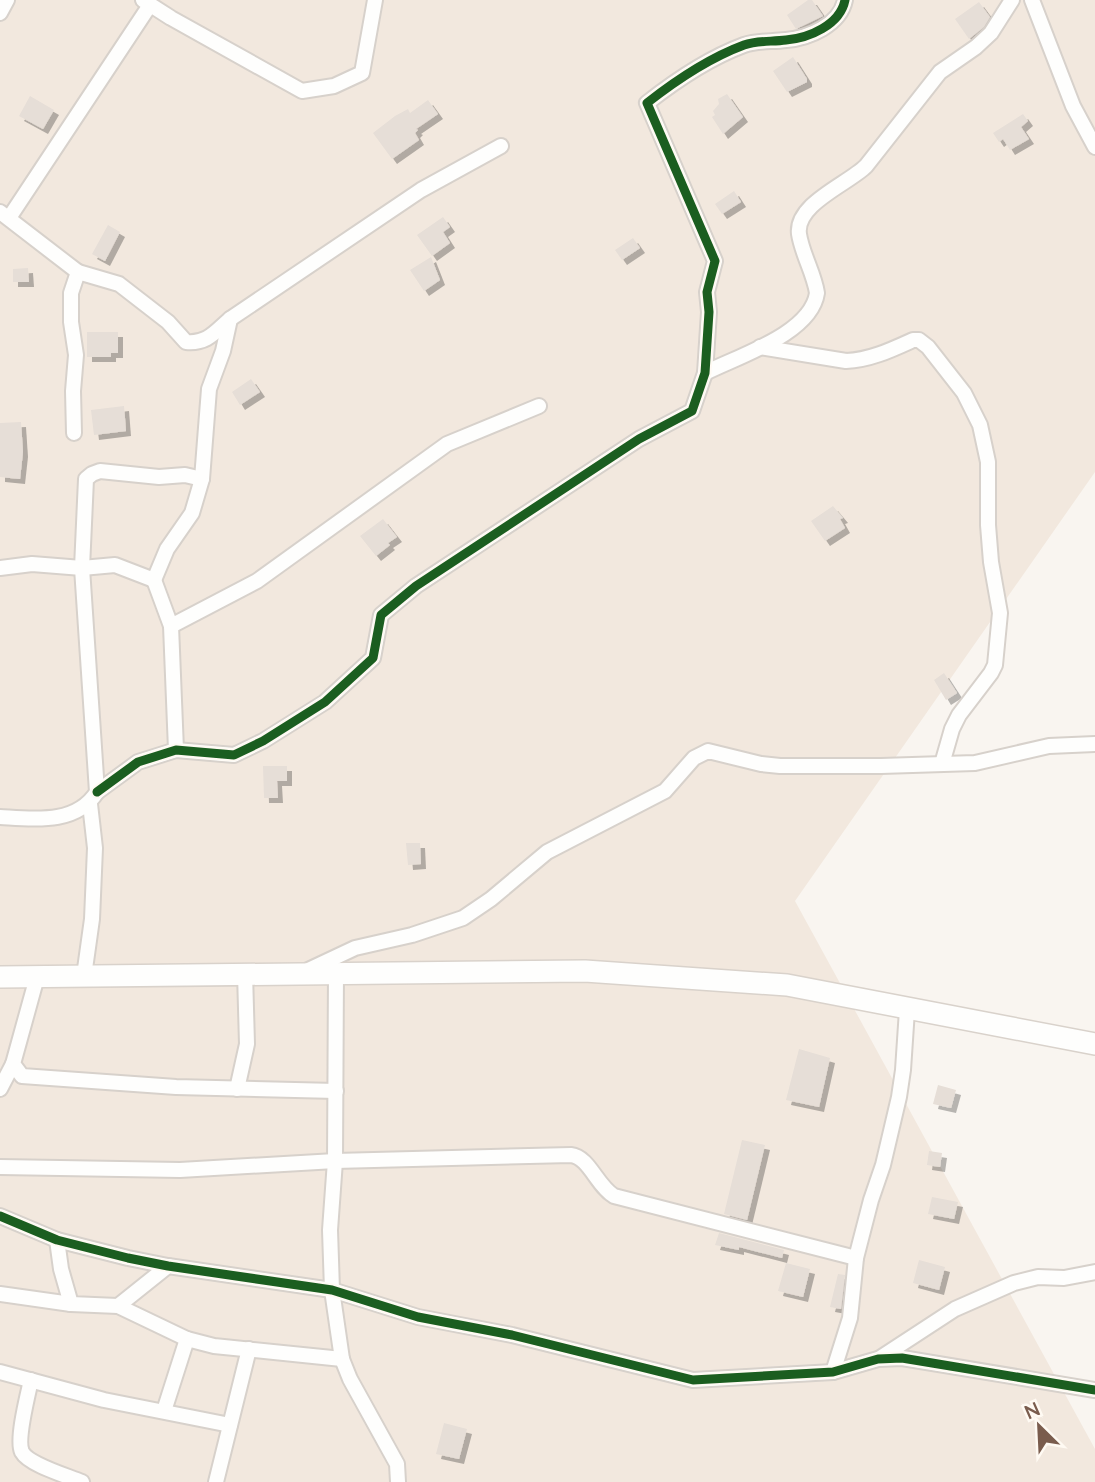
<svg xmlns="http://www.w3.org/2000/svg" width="1095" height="1482" font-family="Lato,sans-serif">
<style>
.residential{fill:#f2e8de}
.building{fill:#e6ded7;filter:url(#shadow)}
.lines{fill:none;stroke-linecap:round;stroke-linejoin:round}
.street-casing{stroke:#d7d1cb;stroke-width:18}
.secondary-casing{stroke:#d9d2cb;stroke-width:24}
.street{stroke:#fefefd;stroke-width:14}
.secondary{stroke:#fefefd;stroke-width:21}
.cycleway-casing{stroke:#fffaf3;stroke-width:13}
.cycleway{stroke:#1b5e20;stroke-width:9}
</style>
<defs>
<filter id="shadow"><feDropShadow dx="5" dy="5" stdDeviation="0" flood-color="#0004"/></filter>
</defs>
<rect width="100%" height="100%" fill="#f9f5f0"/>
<polygon class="residential" points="0,0 1095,0 1095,472 795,901 1095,1449 1095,1482 0,1482"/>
<g class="building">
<polygon points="808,0 812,0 823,16 796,29 787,15"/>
<polygon points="979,2 990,17 984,27 969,39 955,19"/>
<polygon points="793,57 807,79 807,82 787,92 773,71"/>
<polygon points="727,94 743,117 723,134 712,117 715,115 713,111 719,104 718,99"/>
<polygon points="30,96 54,110 43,129 19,116"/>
<polygon points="428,100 438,114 416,129 418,130 415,133 419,140 392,159 373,133 395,116 408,109 410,113"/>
<polygon points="1023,114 1028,121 1021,127 1029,139 1010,150 1003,139 999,142 993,133"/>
<polygon points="734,191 741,202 722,214 715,204"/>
<polygon points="443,217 450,227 443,232 450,243 432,256 417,235"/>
<polygon points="108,225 120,232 105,261 92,254"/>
<polygon points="633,238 640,248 622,260 615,250"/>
<polygon points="431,257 440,280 424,291 410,270"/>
<polygon points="28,268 29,282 13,282 13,269"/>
<polygon points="87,332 118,332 118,353 111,353 111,357 87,357"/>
<polygon points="251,379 260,392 240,405 232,392"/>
<polygon points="124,406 126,431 94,435 91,410"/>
<polygon points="21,422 23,452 20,479 0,477 0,423"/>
<polygon points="833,506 843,518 840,519 845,528 825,541 811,521"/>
<polygon points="383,519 397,537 388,543 390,545 376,556 360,536"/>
<polygon points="944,673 957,693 946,700 934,680"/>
<polygon points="263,766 287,766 287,781 277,781 278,798 264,798"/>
<polygon points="406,843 420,843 421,864 408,865"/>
<polygon points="799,1049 830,1058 819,1107 786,1100"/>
<polygon points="938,1085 956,1090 951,1108 933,1104"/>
<polygon points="742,1140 765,1145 747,1220 724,1214"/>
<polygon points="929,1151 942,1153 940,1167 927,1165"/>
<polygon points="932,1197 958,1202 954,1219 928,1214"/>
<polygon points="719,1233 784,1250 782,1258 739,1247 739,1250 715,1245"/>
<polygon points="919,1260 945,1267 939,1290 913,1283"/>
<polygon points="786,1263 810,1269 803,1297 778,1291"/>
<polygon points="838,1274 845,1275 841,1309 830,1307"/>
<polygon points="444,1423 467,1429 459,1459 436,1454"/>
</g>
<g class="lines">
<g class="street-casing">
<g id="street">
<polyline points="143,0 171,18 302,91 334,86 362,73 375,0"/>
<polyline points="1032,0 1073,106 1095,147"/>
<polyline points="0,13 7,0"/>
<polyline points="0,212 78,272"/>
<polyline points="9,218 150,5"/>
<path d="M760 347 846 361C870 360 891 350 913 340H919L928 347 964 393 980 425 988 462V525L991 562 1000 613 995 665 991 673 959 715 952 729 942 764"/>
<path d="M705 373C738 356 811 334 817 293 814 273 802 254 799 234 795 204 848 184 866 166L940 72 976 47 991 33 1012 0"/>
<path d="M74 433 73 391 76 355 71 322V293L78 272 119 284 168 322 186 342C207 344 215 332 230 319L421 190 501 146"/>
<polyline points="0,568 32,564 82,568 115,565 154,580 167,549 192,513 202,479 209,389 223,351 230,319"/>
<polyline points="154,580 171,626 176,750"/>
<polyline points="171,626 257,581 447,444 539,406"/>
<path d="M97 792 138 762 176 750 234 755 263 741 325 702 373 658 381 615 416 586 639 439 692 411 705 373 709 312 707 292 715 261 647 103C675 81 709 58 744 45 758 40 772 42 786 40 809 38 840 25 845 0"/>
<path d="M0 817C34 819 76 825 97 792L82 568 86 479 92 474 100 471 159 477 185 475 202 479"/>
<polyline points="304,972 355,948 412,935 463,918 491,899 547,852 665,791 694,758 708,751 761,764 780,766 881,766 975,763 1049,746 1095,744"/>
<polyline points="336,972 335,1161 330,1230 332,1290 342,1359 350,1379 397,1464 398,1482"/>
<polyline points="84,976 92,919 95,848 90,804"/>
<polyline points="37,977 13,1064 22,1076 176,1087 336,1091"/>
<polyline points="0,1089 13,1064"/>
<polyline points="237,1089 247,1044 245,973"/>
<path d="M0 1167 180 1170 335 1161 571 1155C589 1157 597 1186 614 1196L856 1258"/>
<polyline points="0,1216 57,1240 128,1258 168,1266 332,1290 418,1317 512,1335 693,1380 833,1372 878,1359 902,1358 1095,1390"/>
<polyline points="57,1240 61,1269 71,1304 118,1306 187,1339 214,1346 342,1359"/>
<polyline points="0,1294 71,1304"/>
<polyline points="118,1306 168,1266"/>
<polyline points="880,1358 955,1309 1014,1283 1038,1277 1064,1278 1095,1272"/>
<polyline points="0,1372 104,1400 230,1425"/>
<polyline points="833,1372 850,1318 856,1258 871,1200 883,1165 899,1097 903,1070 907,1010"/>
<path d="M31 1380C28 1394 16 1440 22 1452 29 1465 68 1476 82 1482"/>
<polyline points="164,1411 187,1339"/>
<polyline points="216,1482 249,1349"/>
</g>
</g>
<g class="secondary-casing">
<polyline id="secondary" points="0,977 585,971 787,985 1095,1044"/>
</g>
<use href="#street" class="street"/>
<use href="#secondary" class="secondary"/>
<g class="cycleway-casing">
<g id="cycleway">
<path d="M97 792 138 762 176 750 234 755 263 741 325 702 373 658 381 615 416 586 639 439 692 411 705 373 709 312 707 292 715 261 647 103C675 81 709 58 744 45 758 40 772 42 786 40 809 38 840 25 845 0"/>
<polyline points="0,1216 57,1240 128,1258 168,1266 332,1290 418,1317 512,1335 693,1380 833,1372 878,1359 902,1358 1095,1390"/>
</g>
</g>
<use href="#cycleway" class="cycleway"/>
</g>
<g transform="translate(1039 1426) rotate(336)" stroke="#fffaf3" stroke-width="5" paint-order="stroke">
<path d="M0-5L12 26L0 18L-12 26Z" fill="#7a5c4d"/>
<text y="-10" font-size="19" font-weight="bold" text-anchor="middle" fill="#7a5c4d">N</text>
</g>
</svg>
